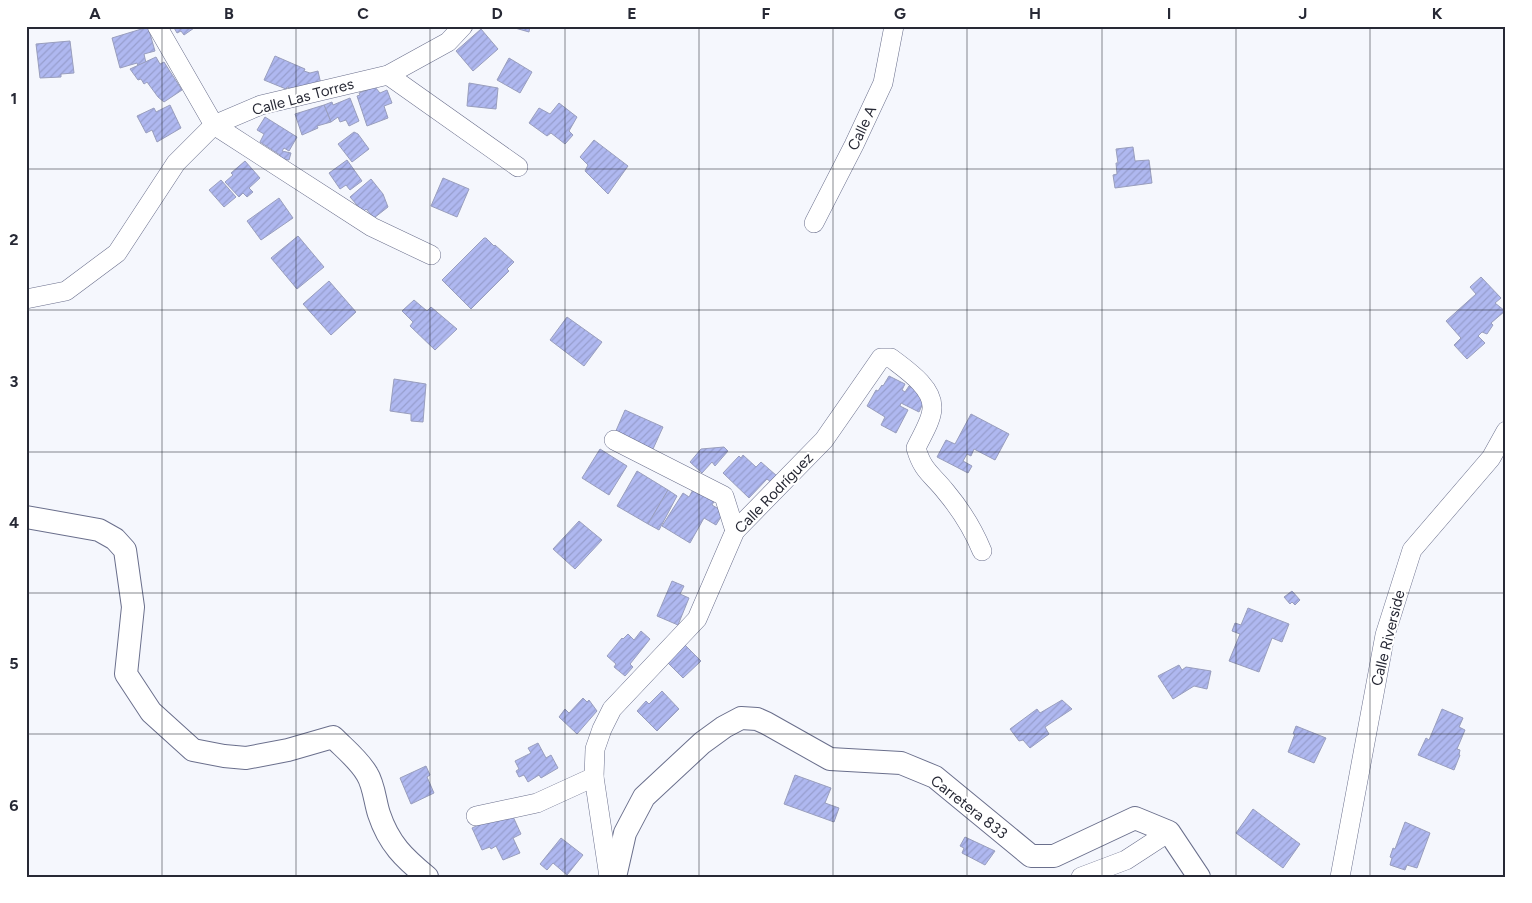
<svg xmlns="http://www.w3.org/2000/svg" width="1532" height="903" font-family="Figtree,sans-serif">
<style>
.building{fill:url(#building-hatch);stroke:#999ebd}
.lines{fill:none;stroke-linecap:round;stroke-linejoin:round}
.minor-casing{stroke:#6a6f8c;stroke-width:20}
.tertiary-casing{stroke:#6a6f8c;stroke-width:24}
.minor{stroke:#fff;stroke-width:19}
.tertiary{stroke:#fff;stroke-width:22}
.grid{fill:none;stroke:#272935;stroke-width:1;stroke-opacity:0.55}
.labels{text-anchor:middle;stroke-width:4;stroke-linejoin:round;paint-order:stroke}
.street-label{font-size:15px;fill:#272935;stroke:#fff}
.neatline{fill:none;stroke:#272935;stroke-width:2}
.grid-label{font-size:16px;text-anchor:middle;font-weight:bold;fill:#272935}
</style>
<defs>
<pattern id="building-hatch" width="6" height="6" patternUnits="userSpaceOnUse" patternTransform="scale(1.25)"><rect width="6" height="6" fill="#afb8f0"/><path d="M-1 1l2-2M0 6l6-6M5 7l2-2" fill="none" stroke="#979ece"/></pattern>
</defs>
<rect width="100%" height="100%" fill="#f5f7fd"/>
<g class="building">
<polygon points="173,26 197,26 184,35 181,31 177,33"/>
<polygon points="508,26 530,26 529,32"/>
<polygon points="148,27 155,51 144,54 146,63 138,66 137,63 120,68 112,38"/>
<polygon points="481,29 498,49 473,71 456,51"/>
<polygon points="70,41 74,73 61,74 61,77 40,78 36,44"/>
<polygon points="275,56 305,69 304,71 310,73 318,71 322,89 295,90 287,87 286,89 264,80"/>
<polygon points="156,57 160,64 164,62 182,90 164,102 158,97 147,82 144,84 141,79 138,80 130,69"/>
<polygon points="509,58 532,72 520,93 497,80"/>
<polygon points="469,83 498,88 496,109 467,106"/>
<polygon points="375,87 380,93 387,90 392,103 384,106 388,118 367,126 357,96 360,95 359,93"/>
<polygon points="350,98 359,121 349,126 346,120 340,122 338,117 331,122 324,105 332,102 333,105"/>
<polygon points="559,103 577,117 569,131 573,135 565,144 551,133 547,136 529,123 539,108 550,114"/>
<polygon points="170,105 181,128 157,142 152,130 146,133 137,116 154,108 156,112"/>
<polygon points="324,105 331,122 317,126 318,128 302,135 295,114"/>
<polygon points="265,117 297,137 289,151 284,148 282,151 291,153 289,160 279,158 280,155 260,142 264,134 257,130"/>
<polygon points="354,132 358,134 369,149 352,162 338,144"/>
<polygon points="594,140 628,166 608,194 585,171 588,165 580,157"/>
<polygon points="1133,147 1135,161 1149,160 1152,183 1115,188 1113,175 1117,174 1116,163 1118,163 1116,149"/>
<polygon points="347,160 362,181 350,190 346,185 340,189 329,173"/>
<polygon points="245,161 260,178 249,188 253,192 247,197 243,193 239,197 225,182 233,175 231,173"/>
<polygon points="443,178 469,189 457,217 431,206"/>
<polygon points="371,179 383,194 388,207 374,218 366,209 363,212 350,197"/>
<polygon points="221,180 236,197 224,207 209,190"/>
<polygon points="279,198 293,218 261,240 247,221"/>
<polygon points="298,236 324,267 297,289 271,258"/>
<polygon points="484,238 486,238 494,246 495,245 514,262 507,269 509,271 471,309 442,280"/>
<polygon points="1481,277 1501,298 1495,303 1505,311 1491,323 1493,325 1487,334 1482,332 1478,336 1485,343 1467,359 1454,345 1461,338 1446,321 1476,294 1470,287"/>
<polygon points="329,281 356,312 331,335 303,304"/>
<polygon points="414,300 427,311 431,307 457,329 435,350 410,326 413,322 402,311"/>
<polygon points="567,317 602,342 584,366 550,340"/>
<polygon points="889,376 905,384 902,390 905,392 909,386 927,395 919,412 901,403 900,406 908,410 896,433 881,425 885,417 867,406 876,390 878,391 882,385 883,386"/>
<polygon points="394,379 426,384 423,422 411,421 411,414 390,411"/>
<polygon points="625,410 663,427 653,449 615,433"/>
<polygon points="971,414 1009,434 995,460 974,449 971,456 967,454 963,461 972,466 968,473 937,457 946,440 955,444"/>
<polygon points="724,447 728,451 715,466 712,462 702,473 690,462 701,449"/>
<polygon points="600,449 627,466 609,495 582,478"/>
<polygon points="743,455 756,467 761,462 777,476 771,482 767,479 749,498 723,473 739,456 741,458"/>
<polygon points="637,471 668,490 648,524 617,506"/>
<polygon points="695,486 716,498 712,505 724,512 716,525 704,518 690,543 662,526 683,493 689,497"/>
<polygon points="668,490 677,496 659,530 648,524"/>
<polygon points="579,521 602,540 575,569 553,549"/>
<polygon points="672,581 684,586 680,594 689,598 678,625 657,616"/>
<polygon points="1292,591 1300,600 1295,605 1292,602 1290,604 1284,597"/>
<polygon points="1248,608 1289,624 1282,642 1272,638 1259,672 1229,661 1240,634 1232,631 1235,623 1241,625"/>
<polygon points="641,631 650,639 630,664 633,667 625,676 614,667 616,664 607,656 622,638 623,639 628,634 634,640"/>
<polygon points="684,644 701,661 683,678 667,662"/>
<polygon points="1179,665 1182,670 1186,667 1211,671 1207,689 1194,686 1173,699 1158,676"/>
<polygon points="662,691 679,709 657,731 637,711 646,701 649,704"/>
<polygon points="583,698 587,702 589,700 597,711 577,734 559,717 565,709 569,713"/>
<polygon points="1062,700 1072,709 1045,727 1049,734 1030,748 1023,740 1019,741 1010,729 1037,709 1040,713"/>
<polygon points="1442,709 1463,718 1459,727 1465,730 1457,749 1460,750 1459,755 1460,755 1454,770 1418,755 1426,738 1429,740"/>
<polygon points="1296,726 1326,738 1314,763 1288,752 1295,734 1293,734"/>
<polygon points="538,743 546,758 551,755 558,768 541,778 539,775 528,782 524,775 519,777 516,771 519,769 515,761 531,753 528,748"/>
<polygon points="426,766 430,775 427,777 434,793 411,804 400,778"/>
<polygon points="795,775 831,788 825,803 839,808 834,822 784,804"/>
<polygon points="1253,809 1300,844 1283,868 1236,833"/>
<polygon points="510,810 521,834 513,838 520,853 503,860 496,846 491,849 490,847 482,850 472,828"/>
<polygon points="1405,822 1430,833 1417,868 1407,865 1405,870 1390,865 1392,858 1390,857 1393,848 1395,849"/>
<polygon points="965,837 995,851 985,865 962,853 964,848 960,846"/>
<polygon points="561,838 583,855 567,875 553,863 547,870 540,864"/>
</g>
<g class="lines">
<g class="minor-casing">
<g id="minor">
<polyline points="157,26 214,125 372,227 431,255"/>
<polyline points="388,75 518,167"/>
<polyline points="814,223 854,145 883,83 894,26"/>
<polyline points="26,299 66,291 117,253 176,163 214,125 261,105 388,75 448,42 463,26"/>
<polyline points="614,440 724,496 735,531"/>
<polyline points="476,816 537,803 594,777"/>
<path d="M609 877 594 777 595 749 602 729 612 709 697 619 735 531 824 440 881 358H891C905 369 933 387 932 408 932 420 921 437 916 448 923 472 932 474 946 492 961 510 973 529 982 551"/>
<polyline points="1081,877 1126,860 1169,832"/>
<polyline points="1340,877 1385,635 1412,550 1491,458 1506,431"/>
</g>
</g>
<g class="tertiary-casing">
<g id="tertiary">
<path d="M26 517 99 530 115 539 125 550 133 607 126 674 151 712 193 750 224 756 246 758 288 750 333 737C345 749 359 760 367 774 374 785 375 802 379 814 389 844 404 858 427 877"/>
<polyline points="615,877 625,833 644,797 702,743 724,727 741,718 757,719 766,723 830,759 901,763 935,777 1031,856 1054,856 1135,818 1169,832 1199,877"/>
</g>
</g>
<use href="#minor" class="minor"/>
<use href="#tertiary" class="tertiary"/>
</g>
<path class="grid" d="M162 26V877M296 26V877M430 26V877M565 26V877M699 26V877M833 26V877M967 26V877M1102 26V877M1236 26V877M1370 26V877M26 169H1506M26 310H1506M26 452H1506M26 593H1506M26 734H1506"/>
<g class="labels">
<g class="street-label">
<text transform="translate(303 97) rotate(-15)" y="5">Calle Las Torres</text>
<text transform="translate(862 128) rotate(-65)" y="5">Calle A</text>
<text transform="translate(774 493) rotate(-46)" y="5">Calle Rodríguez</text>
<text transform="translate(1388 638) rotate(-76)" y="5">Calle Riverside</text>
<text transform="translate(969 807) rotate(38)" y="5">Carretera 833</text>
</g>
</g>
<rect width="1532" height="903" fill="none" stroke="#ffffff" stroke-width="55"/>
<rect x="28" y="28" width="1476" height="848" class="neatline"/>
<g class="grid-label">
<text x="95" y="19">A</text>
<text x="229" y="19">B</text>
<text x="363" y="19">C</text>
<text x="497" y="19">D</text>
<text x="632" y="19">E</text>
<text x="766" y="19">F</text>
<text x="900" y="19">G</text>
<text x="1035" y="19">H</text>
<text x="1169" y="19">I</text>
<text x="1303" y="19">J</text>
<text x="1437" y="19">K</text>
<text x="14" y="104">1</text>
<text x="14" y="245">2</text>
<text x="14" y="387">3</text>
<text x="14" y="528">4</text>
<text x="14" y="669">5</text>
<text x="14" y="811">6</text>
</g>
</svg>
